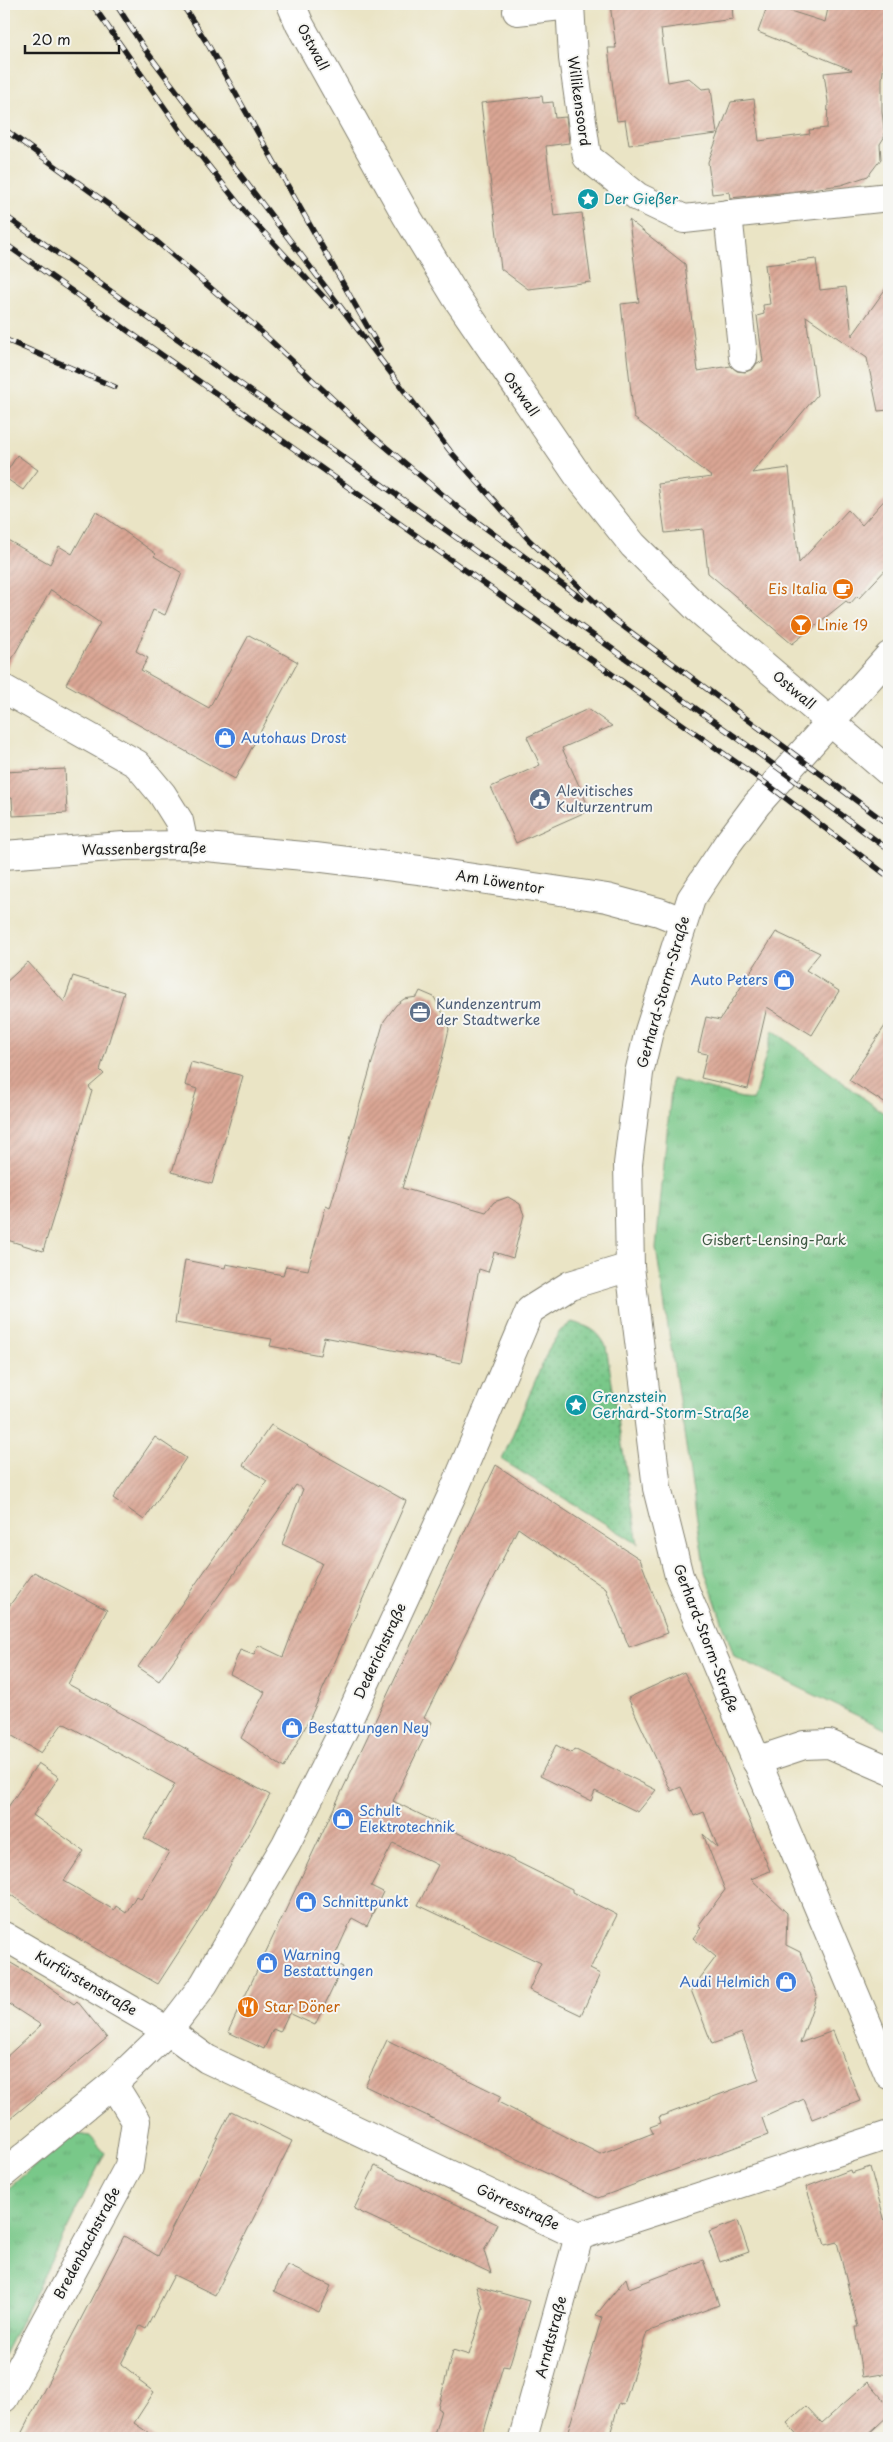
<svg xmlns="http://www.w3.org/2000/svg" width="893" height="2442" font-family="'Playpen Sans',sans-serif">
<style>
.grass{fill:url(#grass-dots);stroke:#4a7252}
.park{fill:url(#park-tufts);stroke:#4a7252}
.building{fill:url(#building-hatch)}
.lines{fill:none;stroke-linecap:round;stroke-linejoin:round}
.minor-casing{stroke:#838070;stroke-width:30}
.major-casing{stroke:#838070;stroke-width:30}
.minor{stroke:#fff;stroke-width:28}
.major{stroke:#fff;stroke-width:28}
.rail-casing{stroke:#1c1c1c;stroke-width:5.5}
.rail{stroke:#f6f6f2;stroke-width:4;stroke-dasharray:11;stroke-linecap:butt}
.labels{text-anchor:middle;stroke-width:4;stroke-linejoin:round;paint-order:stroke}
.street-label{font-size:14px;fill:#1c1c1c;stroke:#f6f6f2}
.culture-label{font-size:14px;fill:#0d838f;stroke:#f6f6f2;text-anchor:start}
.food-label{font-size:14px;fill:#c56008;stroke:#f6f6f2;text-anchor:start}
.shop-label{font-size:14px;fill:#366cbe;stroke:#f6f6f2;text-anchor:start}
.service-label{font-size:14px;fill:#4e5e75;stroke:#f6f6f2;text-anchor:start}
.park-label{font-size:14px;fill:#3d5842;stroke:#f6f6f2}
</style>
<defs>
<pattern id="grass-dots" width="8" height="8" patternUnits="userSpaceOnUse" patternTransform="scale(1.25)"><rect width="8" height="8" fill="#79c889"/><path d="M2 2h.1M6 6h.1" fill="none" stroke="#68ab76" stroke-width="1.8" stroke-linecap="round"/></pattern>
<pattern id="park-tufts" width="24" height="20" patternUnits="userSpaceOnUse" patternTransform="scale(1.25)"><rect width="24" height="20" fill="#79c889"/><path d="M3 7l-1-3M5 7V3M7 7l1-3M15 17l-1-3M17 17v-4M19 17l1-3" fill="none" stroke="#68ab76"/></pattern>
<pattern id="building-hatch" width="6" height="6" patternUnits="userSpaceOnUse" patternTransform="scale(1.25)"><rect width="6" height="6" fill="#daa694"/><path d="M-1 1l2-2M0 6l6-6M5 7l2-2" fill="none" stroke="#ba8e7f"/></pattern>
</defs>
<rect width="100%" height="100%" fill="#f6f6f2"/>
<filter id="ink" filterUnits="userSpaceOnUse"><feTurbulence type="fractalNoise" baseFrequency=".02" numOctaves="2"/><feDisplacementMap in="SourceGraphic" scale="10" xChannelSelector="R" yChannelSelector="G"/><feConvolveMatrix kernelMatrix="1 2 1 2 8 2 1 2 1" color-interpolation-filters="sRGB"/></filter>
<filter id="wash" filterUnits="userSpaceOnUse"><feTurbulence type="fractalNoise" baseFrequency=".0096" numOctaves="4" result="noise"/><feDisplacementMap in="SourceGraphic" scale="20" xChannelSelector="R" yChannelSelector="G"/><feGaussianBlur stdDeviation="1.12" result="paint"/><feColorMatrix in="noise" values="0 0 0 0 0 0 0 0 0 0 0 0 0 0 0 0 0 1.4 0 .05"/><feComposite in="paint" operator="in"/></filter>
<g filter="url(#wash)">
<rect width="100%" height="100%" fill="#eae4c5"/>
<path class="grass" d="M572 1322C589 1327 597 1329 606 1346L638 1544 502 1460 548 1350 560 1331Z"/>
<g class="park">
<polygon points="773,1030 889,1117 889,1731 734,1656 705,1572 656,1248 672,1079 753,1101"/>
<polygon points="73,2133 90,2136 105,2153 4,2355 4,2192"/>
</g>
<g id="blocks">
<g class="building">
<polygon points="610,4 732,4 733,19 661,29 668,82 689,78 702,89 711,88 717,134 629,145 625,120 617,121 608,48 616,48"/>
<polygon points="768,4 825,22 829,4 889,4 889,27 882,79 882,112 885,136 880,144 881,159 868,176 841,185 789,192 730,198 729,192 712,194 708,162 731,102 754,99 759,141 810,134 809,130 827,128 828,102 824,73 852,70 758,32"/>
<polygon points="542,96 543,103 553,102 555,118 566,117 569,143 546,146 554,216 582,213 591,282 528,289 501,269 481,103"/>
<polygon points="629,220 685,264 698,371 731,366 737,371 745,372 753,369 757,363 763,362 757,316 764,314 763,305 770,304 765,265 816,259 820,290 846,287 852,336 889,284 889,410 878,411 867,358 806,316 817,395 752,473 789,468 799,563 848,510 862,525 889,495 889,566 859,598 857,596 850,604 846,601 792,644 708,573 703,529 665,533 658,484 712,477 634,418 621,304 639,302"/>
<polygon points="17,455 38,470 23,490 4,477"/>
<polygon points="96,511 156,554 154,556 182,573 165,615 153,610 136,651 148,658 141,670 209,708 249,635 298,662 235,779 66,684 100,623 51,590 4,673 4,538 50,564 59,546 72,554"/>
<polygon points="588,709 612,726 562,748 590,810 516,843 491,787 540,765 527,737"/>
<polygon points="65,769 67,813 13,816 12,798 4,799 4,772"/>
<polygon points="776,932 820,953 806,970 839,991 812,1035 767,1007 748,1089 701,1078 707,1054 698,1052 706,1017 720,1020"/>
<polygon points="28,962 64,1002 73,976 124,992 100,1070 104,1074 89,1087 92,1091 43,1251 4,1239 4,984"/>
<polygon points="420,991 434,997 446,1019 449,1029 442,1059 402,1188 486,1212 494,1202 508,1197 520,1204 524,1215 513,1258 494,1252 488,1272 479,1269 461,1363 324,1337 320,1355 270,1346 272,1339 175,1323 185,1260 225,1268 226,1264 283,1275 286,1266 308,1270 326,1206 330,1208 384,1021 396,1005 404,999 417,997"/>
<polygon points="889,1020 889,1106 849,1080"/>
<polygon points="191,1062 243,1076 212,1184 172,1172 197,1089 185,1085"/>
<polygon points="271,1425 406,1501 311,1716 284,1768 241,1738 265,1692 230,1674 240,1650 254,1655 258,1645 283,1657 300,1612 322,1563 282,1544 303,1489 296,1485 159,1681 138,1667 267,1481 243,1465"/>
<polygon points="155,1437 186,1458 144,1520 113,1498"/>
<polygon points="496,1465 640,1559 668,1633 629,1647 606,1589 518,1528 424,1718 432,1722 393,1801 572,1889 572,1892 617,1915 590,1969 600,1974 581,2015 529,1990 541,1963 418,1905 438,1865 393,1843 371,1886 383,1892 367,1926 352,1918 332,1962 343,1967 315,2025 289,2013 280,2032 273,2029 264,2049 228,2032"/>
<polygon points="34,1572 107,1610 68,1684 270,1795 204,1913 158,1984 49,1922 4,1890 4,1813 38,1763 59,1777 33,1815 84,1851 64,1881 114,1910 116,1906 126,1913 136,1896 141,1899 169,1852 144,1838 175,1784 63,1723 41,1753 4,1731 4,1613"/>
<polygon points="684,1672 710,1724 770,1871 751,1879 787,1913 786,1945 800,1952 817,1995 800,2043 833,2031 860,2101 812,2119 804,2099 762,2118 768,2135 598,2198 365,2086 387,2040 501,2096 498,2102 600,2154 653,2133 650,2127 661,2123 659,2117 759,2080 742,2033 712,2044 691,1990 716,1957 693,1938 701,1928 698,1926 725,1890 703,1834 718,1848 704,1812 694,1816 681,1787 671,1791 628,1698"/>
<polygon points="556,1745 571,1753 574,1749 656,1790 638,1812 595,1791 591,1801 540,1776"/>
<polygon points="4,1959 40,1980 74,2004 77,2001 107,2038 4,2124 4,2059 41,2025 4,2001"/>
<polygon points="231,2111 292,2141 215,2295 174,2275 146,2329 140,2326 121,2364 140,2379 139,2381 154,2392 134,2423 156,2438 19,2438 124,2236 158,2256"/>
<polygon points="375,2166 497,2224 484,2251 491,2273 354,2209"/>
<polygon points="870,2167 889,2236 889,2373 862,2377 855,2327 858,2327 837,2242 825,2245 806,2187 850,2170 851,2173"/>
<polygon points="738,2221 749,2252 720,2262 709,2232"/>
<polygon points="703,2260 719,2305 647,2332 624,2405 619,2403 609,2438 566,2438 602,2317 596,2315 626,2278 629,2288"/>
<polygon points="287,2265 331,2286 319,2312 274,2291"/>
<polygon points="476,2286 529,2301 509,2367 503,2366 482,2438 433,2438 441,2410 438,2408 453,2350 469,2355 479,2323 483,2308"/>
<polygon points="868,2382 889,2406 889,2415 864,2438 800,2438 787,2423 806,2406 822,2423"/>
</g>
</g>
</g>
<g filter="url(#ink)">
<use href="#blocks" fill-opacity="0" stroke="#838070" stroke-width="1"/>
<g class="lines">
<g class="minor-casing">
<g id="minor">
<polyline points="570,4 573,58 587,157 638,197 684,219 889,197"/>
<polyline points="517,11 570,5"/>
<polyline points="728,214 743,357"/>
<polyline points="889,656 757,804 728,843 691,899 649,1031 639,1073 628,1164 630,1267 657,1488 679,1576 889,2075"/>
<polyline points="4,689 137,764 162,794 179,821 184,845"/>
<polyline points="4,855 124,846 184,845 315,857 427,871 607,898 659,912 682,921"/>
<polyline points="756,1761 804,1745 829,1744 889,1770"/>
<polyline points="4,1936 168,2031 207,2059 579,2236 889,2135"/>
<polyline points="4,2173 113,2084 168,2031 204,1984 286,1844 346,1725 451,1497 530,1310 570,1285 630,1267"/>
<polyline points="4,2398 129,2166 136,2121 113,2084"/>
<polyline points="523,2438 579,2236"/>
</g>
</g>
<g class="major-casing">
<polyline id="major" points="291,4 300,25 406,215 456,297 579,477 633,545 697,608 889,772"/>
</g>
<use href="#minor" class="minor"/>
<use href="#major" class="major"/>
<g class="rail-casing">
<g id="rail">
<polyline points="92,4 181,131 245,212 332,306"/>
<polyline points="116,4 144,48 450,451 529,540 612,618 889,825"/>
<polyline points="182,4 207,43 380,349"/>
<polyline points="4,129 141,228 255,326 368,432 461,510 582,599"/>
<polyline points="4,215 747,745 889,850"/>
<polyline points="4,243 771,787 889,877"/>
<polyline points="4,339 115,387"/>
</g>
</g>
<use href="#rail" class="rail"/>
</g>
</g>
<defs>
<g id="sight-disc" transform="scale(1.125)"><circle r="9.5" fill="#0f9aa8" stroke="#f6f6f2"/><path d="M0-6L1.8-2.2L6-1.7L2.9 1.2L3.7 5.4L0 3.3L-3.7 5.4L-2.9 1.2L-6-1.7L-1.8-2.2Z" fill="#fff"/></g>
<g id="cafe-disc" transform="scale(1.125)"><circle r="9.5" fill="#e8710a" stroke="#f6f6f2"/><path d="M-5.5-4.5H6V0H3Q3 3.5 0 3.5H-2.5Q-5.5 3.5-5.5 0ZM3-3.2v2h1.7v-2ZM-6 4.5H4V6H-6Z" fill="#fff"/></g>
<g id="bar-disc" transform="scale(1.125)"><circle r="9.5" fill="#e8710a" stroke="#f6f6f2"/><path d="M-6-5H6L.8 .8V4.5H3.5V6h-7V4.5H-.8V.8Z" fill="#fff"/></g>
<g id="shop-disc" transform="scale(1.125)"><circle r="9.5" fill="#3f7fe0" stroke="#f6f6f2"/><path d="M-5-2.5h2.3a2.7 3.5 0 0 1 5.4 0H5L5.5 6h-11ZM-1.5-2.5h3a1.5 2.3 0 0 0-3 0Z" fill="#fff"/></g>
<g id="civic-disc" transform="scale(1.125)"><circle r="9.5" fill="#5c6f8a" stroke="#f6f6f2"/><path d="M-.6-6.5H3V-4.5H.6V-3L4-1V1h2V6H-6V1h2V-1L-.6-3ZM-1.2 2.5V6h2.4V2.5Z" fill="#fff"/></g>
<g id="office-disc" transform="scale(1.125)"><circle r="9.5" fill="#5c6f8a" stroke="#f6f6f2"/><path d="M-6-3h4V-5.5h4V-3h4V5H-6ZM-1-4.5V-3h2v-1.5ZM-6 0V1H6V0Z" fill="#fff"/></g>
<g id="restaurant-disc" transform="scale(1.125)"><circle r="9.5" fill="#e8710a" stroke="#f6f6f2"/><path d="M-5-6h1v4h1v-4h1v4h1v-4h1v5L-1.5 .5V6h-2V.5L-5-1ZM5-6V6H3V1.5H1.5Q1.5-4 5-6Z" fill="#fff"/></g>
</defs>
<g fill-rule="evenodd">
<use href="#sight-disc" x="588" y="199"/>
<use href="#cafe-disc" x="843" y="589"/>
<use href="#bar-disc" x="801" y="625"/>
<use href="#shop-disc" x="225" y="738"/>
<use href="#civic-disc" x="540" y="799"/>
<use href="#shop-disc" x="784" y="980"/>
<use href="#office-disc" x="420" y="1012"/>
<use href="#sight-disc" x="576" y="1405"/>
<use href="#shop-disc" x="292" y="1728"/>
<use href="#shop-disc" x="343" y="1819"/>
<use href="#shop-disc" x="306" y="1902"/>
<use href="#shop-disc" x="267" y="1963"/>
<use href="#shop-disc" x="786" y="1982"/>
<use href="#restaurant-disc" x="248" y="2007"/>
</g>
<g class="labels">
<g class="street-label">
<text transform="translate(313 47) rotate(62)" y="5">Ostwall</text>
<text transform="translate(579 101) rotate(82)" y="5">Willikensoord</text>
<text transform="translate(521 394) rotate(55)" y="5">Ostwall</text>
<text transform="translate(794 690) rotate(40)" y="5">Ostwall</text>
<text transform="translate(144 849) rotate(-1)" y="5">Wassenbergstraße</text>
<text transform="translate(500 882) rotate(9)" y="5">Am Löwentor</text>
<text transform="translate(663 992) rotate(-74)" y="5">Gerhard-Storm-Straße</text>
<text transform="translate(706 1638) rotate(69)" y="5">Gerhard-Storm-Straße</text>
<text transform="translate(380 1651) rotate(-65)" y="5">Dederichstraße</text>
<text transform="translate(86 1983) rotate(30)" y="5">Kurfürstenstraße</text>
<text transform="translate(518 2207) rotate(25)" y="5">Görresstraße</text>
<text transform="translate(87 2243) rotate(-62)" y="5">Bredenbachstraße</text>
<text transform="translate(551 2337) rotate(-75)" y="5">Arndtstraße</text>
</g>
<g class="culture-label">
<text x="604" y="204">Der Gießer</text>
<text x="592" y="1402">Grenzstein<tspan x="592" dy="16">Gerhard-Storm-Straße</tspan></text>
</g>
<g class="food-label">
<text x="827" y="594" text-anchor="end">Eis Italia</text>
<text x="817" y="630">Linie 19</text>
<text x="264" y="2012">Star Döner</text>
</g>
<g class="shop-label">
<text x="241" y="743">Autohaus Drost</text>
<text x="768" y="985" text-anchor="end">Auto Peters</text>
<text x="308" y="1733">Bestattungen Ney</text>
<text x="359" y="1816">Schult<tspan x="359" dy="16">Elektrotechnik</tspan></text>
<text x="322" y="1907">Schnittpunkt</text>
<text x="283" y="1960">Warning<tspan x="283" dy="16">Bestattungen</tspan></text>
<text x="770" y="1987" text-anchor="end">Audi Helmich</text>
</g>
<g class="service-label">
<text x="556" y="796">Alevitisches<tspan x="556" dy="16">Kulturzentrum</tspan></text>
<text x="436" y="1009">Kundenzentrum<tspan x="436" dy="16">der Stadtwerke</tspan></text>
</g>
<g class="park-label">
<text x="774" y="1245">Gisbert-Lensing-Park</text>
</g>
</g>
<rect width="893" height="2442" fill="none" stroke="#f6f6f2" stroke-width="20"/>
<path d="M25 45v8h94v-8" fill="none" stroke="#1c1c1c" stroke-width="2.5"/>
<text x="32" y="45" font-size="15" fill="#1c1c1c" stroke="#f6f6f2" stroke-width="4" paint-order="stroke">20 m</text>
</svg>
